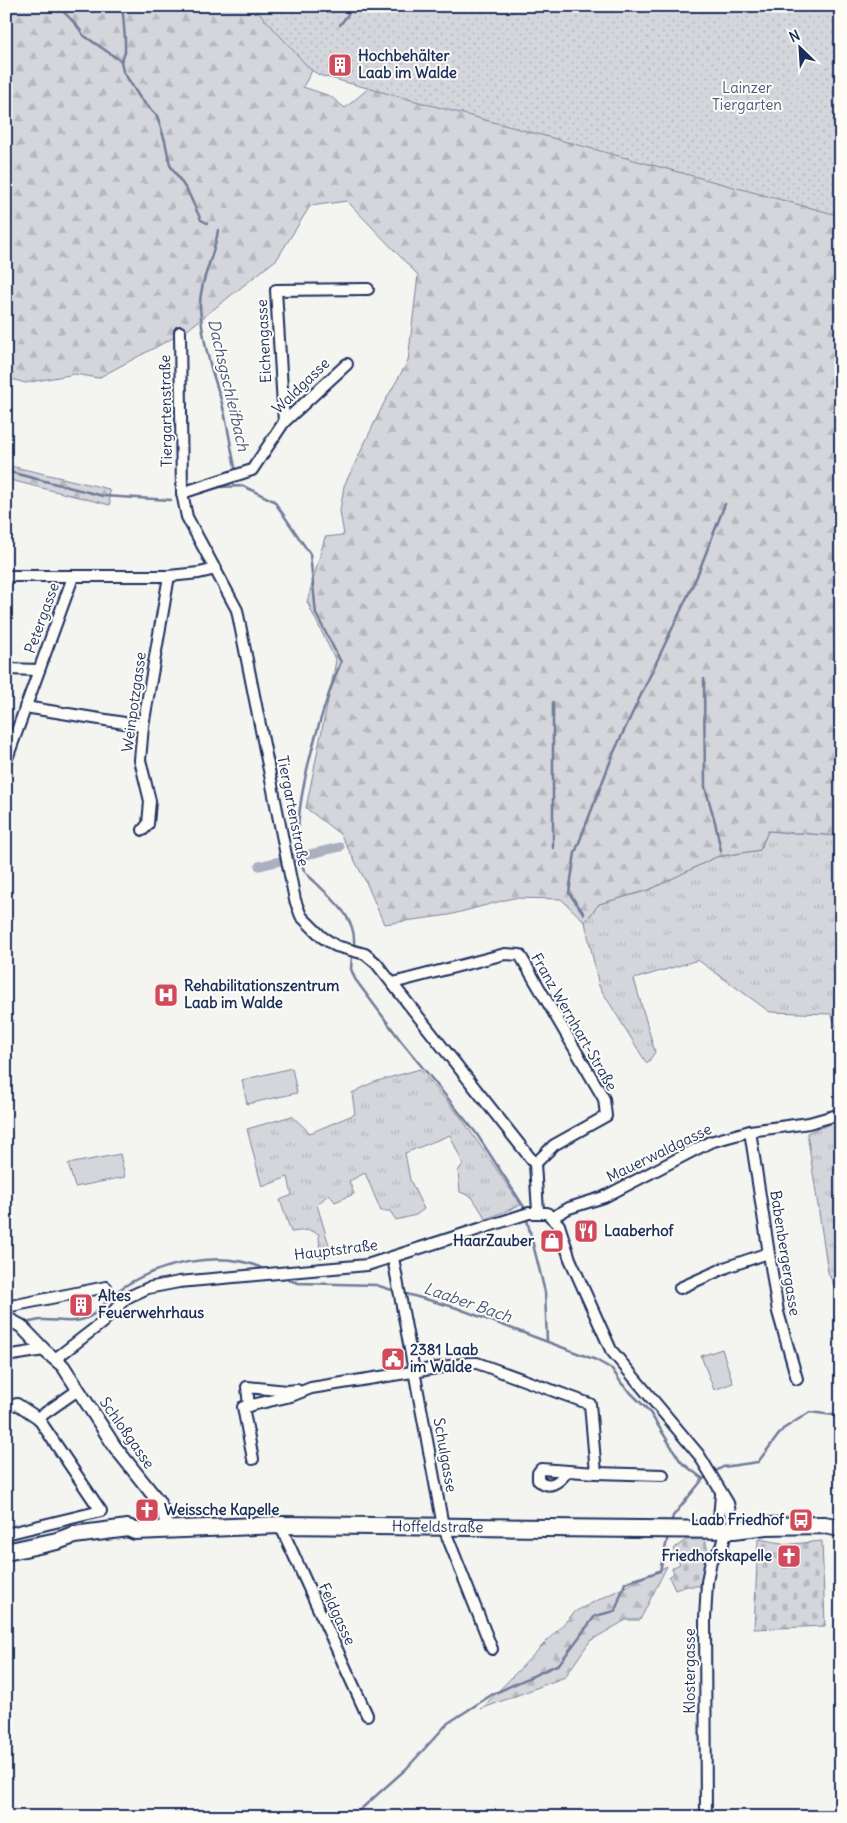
<svg xmlns="http://www.w3.org/2000/svg" width="847" height="1823" font-family="Delius,sans-serif">
<style>
.grass{fill:url(#grass-tufts);stroke:#78829c}
.forest{fill:url(#forest-firs);stroke:#78829c}
.cemetery{fill:url(#cemetery-stones);stroke:#78829c}
.park{fill:url(#park-dots);stroke:#78829c}
.garden{fill:#d4d6db;stroke:#78829c}
.lines{fill:none;stroke-linecap:round;stroke-linejoin:round}
.stream{stroke:#717c98;stroke-width:2.5}
.canal{stroke:#aab0bf;stroke-width:9}
.minor-casing{stroke:#1b2f5e;stroke-width:14}
.tertiary-casing{stroke:#1b2f5e;stroke-width:16}
.primary-casing{stroke:#1b2f5e;stroke-width:20}
.minor{stroke:#fdfcf7;stroke-width:10}
.tertiary{stroke:#fdfcf7;stroke-width:12}
.primary{stroke:#fdfcf7;stroke-width:16}
.labels{text-anchor:middle;stroke-width:4;stroke-linejoin:round;paint-order:stroke}
.poi-label{font-size:15px;font-weight:bold;fill:#1b2f5e;stroke:#fdfcf7;text-anchor:start}
.park-label{font-size:15px;fill:#49597d;stroke:#fdfcf7}
.street-label{font-size:15px;fill:#1b2f5e;stroke:#fdfcf7}
.water-label{font-size:16px;font-style:italic;fill:#46567b;stroke:#fdfcf7}
</style>
<defs>
<pattern id="grass-tufts" width="24" height="20" patternUnits="userSpaceOnUse" patternTransform="scale(1.25)"><rect width="24" height="20" fill="#d4d6db"/><path d="M3 7l-1-3M5 7V3M7 7l1-3M15 17l-1-3M17 17v-4M19 17l1-3" fill="none" stroke="#b5b8be"/></pattern>
<pattern id="forest-firs" width="22" height="20" patternUnits="userSpaceOnUse" patternTransform="scale(1.25)"><rect width="22" height="20" fill="#d4d6db"/><path d="M5 1l3.5 6h-7zM16 11l3.5 6h-7z" fill="#b5b8be"/></pattern>
<pattern id="cemetery-stones" width="16" height="16" patternUnits="userSpaceOnUse" patternTransform="scale(1.25)"><rect width="16" height="16" fill="#d4d6db"/><path d="M2 7V4a2 2 0 0 1 4 0v3zM10 15v-3a2 2 0 0 1 4 0v3z" fill="#b5b8be"/></pattern>
<pattern id="park-dots" width="8" height="8" patternUnits="userSpaceOnUse" patternTransform="scale(1.25)"><rect width="8" height="8" fill="#d4d6db"/><path d="M2 2h.1M6 6h.1" fill="none" stroke="#b5b8be" stroke-width="1.8" stroke-linecap="round"/></pattern>
</defs>
<rect width="100%" height="100%" fill="#f4f4f1"/>
<filter id="ink" filterUnits="userSpaceOnUse"><feTurbulence type="fractalNoise" baseFrequency=".02" numOctaves="2"/><feDisplacementMap in="SourceGraphic" scale="10" xChannelSelector="R" yChannelSelector="G"/><feConvolveMatrix kernelMatrix="1 2 1 2 8 2 1 2 1" color-interpolation-filters="sRGB"/></filter>
<g filter="url(#ink)">
<g class="grass">
<polygon points="768,831 841,836 841,1038 831,1014 770,1012 698,960 634,979 655,1052 647,1064 599,986 585,922 599,904 649,890 716,857 760,850"/>
<polygon points="420,1069 462,1119 521,1205 486,1219 472,1197 460,1192 458,1171 463,1164 450,1135 405,1153 410,1180 424,1209 416,1215 396,1220 390,1211 381,1211 365,1173 349,1181 354,1194 335,1202 329,1194 317,1205 332,1255 320,1258 319,1234 309,1230 291,1232 280,1200 292,1195 288,1177 262,1187 247,1129 292,1116 310,1133 355,1114 352,1093 374,1082"/>
<polygon points="841,1120 841,1301 828,1272 807,1133"/>
</g>
<g class="forest">
<polygon points="6,6 262,6 314,67 303,87 330,96 345,108 369,88 841,6 841,836 768,831 760,850 716,857 649,890 599,904 585,922 561,899 513,898 449,915 384,924 366,882 341,835 306,808 336,661 307,602 325,537 344,535 340,511 344,486 384,403 408,361 418,275 347,201 310,206 277,259 186,331 98,378 75,374 25,383 6,377"/>
<polygon points="6,465 109,489 110,505 6,479"/>
<polygon points="667,1566 640,1620 626,1620 590,1641 565,1677 481,1709 576,1611"/>
</g>
<g class="cemetery">
<polygon points="705,1538 709,1557 704,1586 687,1586 675,1590 669,1577 674,1573 672,1568 680,1564 673,1549 686,1540"/>
<polygon points="758,1539 782,1543 783,1545 822,1541 825,1626 754,1629"/>
</g>
<polygon class="park" points="253,6 841,6 841,216 319,75 310,69"/>
<g class="garden">
<polygon points="292,1068 297,1093 247,1104 242,1080"/>
<polygon points="120,1154 125,1177 75,1187 68,1164"/>
<polygon points="722,1349 733,1383 714,1390 701,1356"/>
</g>
<g class="lines">
<g class="stream">
<path d="M58 6C66 15 78 24 83 35L121 61"/>
<polyline points="120,6 123,14 125,40 125,53 121,61 123,71 140,98 157,116 165,141 170,165 188,192 201,220 207,223"/>
<polyline points="340,25 354,6"/>
<path d="M218 230C215 256 199 281 200 308 202 335 209 364 218 390 227 416 230 445 236 472"/>
<polyline points="6,471 103,496 171,500"/>
<path d="M200 493 220 487 243 486 274 501 310 554 316 614 341 662C323 704 283 828 304 870 306 874 311 878 314 881 331 898 356 917 354 943"/>
<polyline points="704,679 705,787 715,822 721,851"/>
<polyline points="553,702 553,848"/>
<polyline points="584,914 569,893 575,853 614,752 697,576 725,504"/>
<polyline points="352,956 351,969 355,979 401,1041 476,1133 524,1207"/>
<polyline points="527,1220 545,1292 547,1341"/>
<polyline points="280,1277 298,1283 376,1285 395,1291"/>
<polyline points="403,1293 454,1307 596,1360 612,1369 622,1384 649,1411 681,1462 703,1479 709,1475"/>
<path d="M25 1323C30 1322 35 1321 40 1320 56 1319 74 1325 89 1317 100 1312 105 1301 114 1294 152 1263 224 1247 268 1271"/>
<polyline points="714,1472 723,1467 758,1462 783,1429 810,1412 841,1416"/>
<polyline points="671,1523 673,1516 703,1479"/>
<polyline points="352,1817 406,1769 448,1723 493,1694 559,1664 595,1616 615,1611 625,1583 660,1571 668,1536"/>
</g>
<polyline class="canal" points="259,866 340,847"/>
<g class="minor-casing">
<g id="minor">
<polyline points="180,332 182,493 187,517 237,610 295,900 301,916 322,937 336,946 365,954 376,963 535,1164 538,1211"/>
<polyline points="284,422 276,290 368,289"/>
<polyline points="182,493 252,470 284,422 347,364"/>
<polyline points="6,576 169,576 199,573 216,569"/>
<polyline points="6,669 39,670"/>
<polyline points="25,707 143,726"/>
<polyline points="6,761 73,577"/>
<polyline points="143,830 148,824 150,801 140,760 143,726 169,576"/>
<polyline points="393,983 505,954 520,955 604,1099 606,1116 554,1145 535,1164"/>
<polyline points="750,1131 778,1312 797,1379"/>
<polyline points="553,1217 569,1208 604,1197 710,1142 750,1131 809,1123 841,1114"/>
<polyline points="393,1258 443,1526 492,1649"/>
<polyline points="680,1288 727,1267 768,1253"/>
<polyline points="6,1307 106,1287"/>
<polyline points="6,1356 44,1350"/>
<polyline points="55,1359 103,1322 126,1298 148,1288 179,1282 367,1265 529,1213 547,1213 559,1225 570,1259 611,1350 699,1455 728,1503 734,1530"/>
<polyline points="249,1406 247,1387 287,1391 297,1390"/>
<polyline points="6,1407 17,1404 38,1418 101,1511 6,1534"/>
<polyline points="38,1418 78,1390"/>
<path d="M253 1459 243 1407 291 1396 311 1388 469 1363H477L590 1404 596 1473 541 1469 538 1473V1480C549 1490 559 1482 566 1473"/>
<polyline points="596,1473 663,1475"/>
<polyline points="280,1525 367,1715"/>
<polyline points="718,1530 721,1495"/>
<polyline points="706,1817 705,1619 707,1582 711,1560 722,1547 727,1530"/>
</g>
</g>
<g class="tertiary-casing">
<polyline id="tertiary" points="6,1318 21,1326 44,1350 63,1366 115,1447 158,1501 164,1513 167,1528"/>
</g>
<g class="primary-casing">
<g id="primary">
<path id="s1" d="M6 1552 57 1541 74 1535 128 1528 135 1531 280 1525 734 1530 766 1526 824 1525 841 1528"/>
</g>
</g>
<use href="#minor" class="minor"/>
<use href="#tertiary" class="tertiary"/>
<use href="#primary" class="primary"/>
</g>
</g>
<defs>
<g id="building-square" transform="scale(1.25)"><rect x="-9" y="-9" width="18" height="18" rx="4" fill="#d1495b" stroke="#fdfcf7"/><path d="M-4-6H4V6H1V3H-1V6H-4ZM-2.5-4.3h1.7v1.8h-1.7ZM.8-4.3h1.7v1.8H.8ZM-2.5-1h1.7V.8h-1.7ZM.8-1h1.7V.8H.8Z" fill="#fff"/></g>
<g id="hospital-square" transform="scale(1.25)"><rect x="-9" y="-9" width="18" height="18" rx="4" fill="#d1495b" stroke="#fdfcf7"/><path d="M-5-5h3v3.5h4V-5h3V5h-3V1.5h-4V5h-3Z" fill="#fff"/></g>
<g id="restaurant-square" transform="scale(1.25)"><rect x="-9" y="-9" width="18" height="18" rx="4" fill="#d1495b" stroke="#fdfcf7"/><path d="M-5-6h1v4h1v-4h1v4h1v-4h1v5L-1.5 .5V6h-2V.5L-5-1ZM5-6V6H3V1.5H1.5Q1.5-4 5-6Z" fill="#fff"/></g>
<g id="shop-square" transform="scale(1.25)"><rect x="-9" y="-9" width="18" height="18" rx="4" fill="#d1495b" stroke="#fdfcf7"/><path d="M-5-2.5h2.3a2.7 3.5 0 0 1 5.4 0H5L5.5 6h-11ZM-1.5-2.5h3a1.5 2.3 0 0 0-3 0Z" fill="#fff"/></g>
<g id="civic-square" transform="scale(1.25)"><rect x="-9" y="-9" width="18" height="18" rx="4" fill="#d1495b" stroke="#fdfcf7"/><path d="M-.6-6.5H3V-4.5H.6V-3L4-1V1h2V6H-6V1h2V-1L-.6-3ZM-1.2 2.5V6h2.4V2.5Z" fill="#fff"/></g>
<g id="church-square" transform="scale(1.25)"><rect x="-9" y="-9" width="18" height="18" rx="4" fill="#d1495b" stroke="#fdfcf7"/><path d="M-1.2-6h2.4v3.5h3.3v2.4h-3.3V6h-2.4V-.1h-3.3v-2.4h3.3Z" fill="#fff"/></g>
<g id="bus-square" transform="scale(1.25)"><rect x="-9" y="-9" width="18" height="18" rx="4" fill="#d1495b" stroke="#fdfcf7"/><path d="M-5-6H5V4H4V6H2V4H-2V6H-4V4H-5ZM-3.5-4V0h7V-4ZM-3.5 1.2v1.5H-2V1.2ZM2 1.2v1.5H3.5V1.2Z" fill="#fff"/></g>
</defs>
<g fill-rule="evenodd">
<use href="#building-square" x="340" y="65"/>
<use href="#hospital-square" x="166" y="995"/>
<use href="#restaurant-square" x="586" y="1231"/>
<use href="#shop-square" x="552" y="1241"/>
<use href="#building-square" x="81" y="1305"/>
<use href="#civic-square" x="393" y="1359"/>
<use href="#church-square" x="147" y="1510"/>
<use href="#bus-square" x="801" y="1520"/>
<use href="#church-square" x="789" y="1556"/>
</g>
<g class="labels">
<g class="poi-label">
<text x="358" y="61">Hochbehälter<tspan x="358" dy="17">Laab im Walde</tspan></text>
<text x="184" y="991">Rehabilitationszentrum<tspan x="184" dy="17">Laab im Walde</tspan></text>
<text x="604" y="1236">Laaberhof</text>
<text x="534" y="1246" text-anchor="end">HaarZauber</text>
<text x="98" y="1301">Altes<tspan x="98" dy="17">Feuerwehrhaus</tspan></text>
<text x="410" y="1355">2381 Laab<tspan x="410" dy="17">im Walde</tspan></text>
<text x="164" y="1515">Weissche Kapelle</text>
<text x="784" y="1525" text-anchor="end">Laab Friedhof</text>
<text x="772" y="1561" text-anchor="end">Friedhofskapelle</text>
</g>
<g class="park-label">
<text x="747" y="93">Lainzer<tspan x="747" dy="17">Tiergarten</tspan></text>
</g>
<g class="street-label">
<text transform="translate(264 341) rotate(-93)" y="5">Eichengasse</text>
<text transform="translate(301 386) rotate(-44)" y="5">Waldgasse</text>
<text transform="translate(166 411) rotate(-91)" y="5">Tiergartenstraße</text>
<text transform="translate(42 618) rotate(-70)" y="5">Petergasse</text>
<text transform="translate(134 702) rotate(-82)" y="5">Weinpotzgasse</text>
<text transform="translate(293 811) rotate(79)" y="5">Tiergartenstraße</text>
<text transform="translate(574 1022) rotate(60)" y="5">Franz Wernhart-Straße</text>
<text transform="translate(659 1153) rotate(-26)" y="5">Mauerwaldgasse</text>
<text transform="translate(336 1250) rotate(-7)" y="5">Hauptstraße</text>
<text transform="translate(785 1253) rotate(81)" y="5">Babenbergergasse</text>
<text transform="translate(127 1433) rotate(55)" y="5">Schloßgasse</text>
<text transform="translate(445 1455) rotate(80)" y="5">Schulgasse</text>
<text dy="5" stroke="none"><textPath href="#s1" startOffset="435">Hoffeldstraße</textPath></text>
<text transform="translate(337 1614) rotate(65)" y="5">Feldgasse</text>
<text transform="translate(690 1671) rotate(-90)" y="5">Klostergasse</text>
</g>
<g class="water-label">
<text transform="translate(229 385) rotate(77)" y="6">Dachsgschleifbach</text>
<text transform="translate(468 1302) rotate(19)" y="6">Laaber Bach</text>
</g>
</g>
<rect width="847" height="1823" fill="none" stroke="#fdfcf7" stroke-width="25"/>
<rect x="12" y="12" width="822" height="1798" fill="none" stroke="#1b2f5e" stroke-width="2" filter="url(#ink)"/>
<g transform="translate(800 48) rotate(335)" stroke="#fdfcf7" stroke-width="4" paint-order="stroke">
<path d="M0-4L9 19L0 12L-9 19Z" fill="#1b2f5e"/>
<text y="-8" font-size="14" font-weight="bold" text-anchor="middle" fill="#1b2f5e">N</text>
</g>
</svg>
